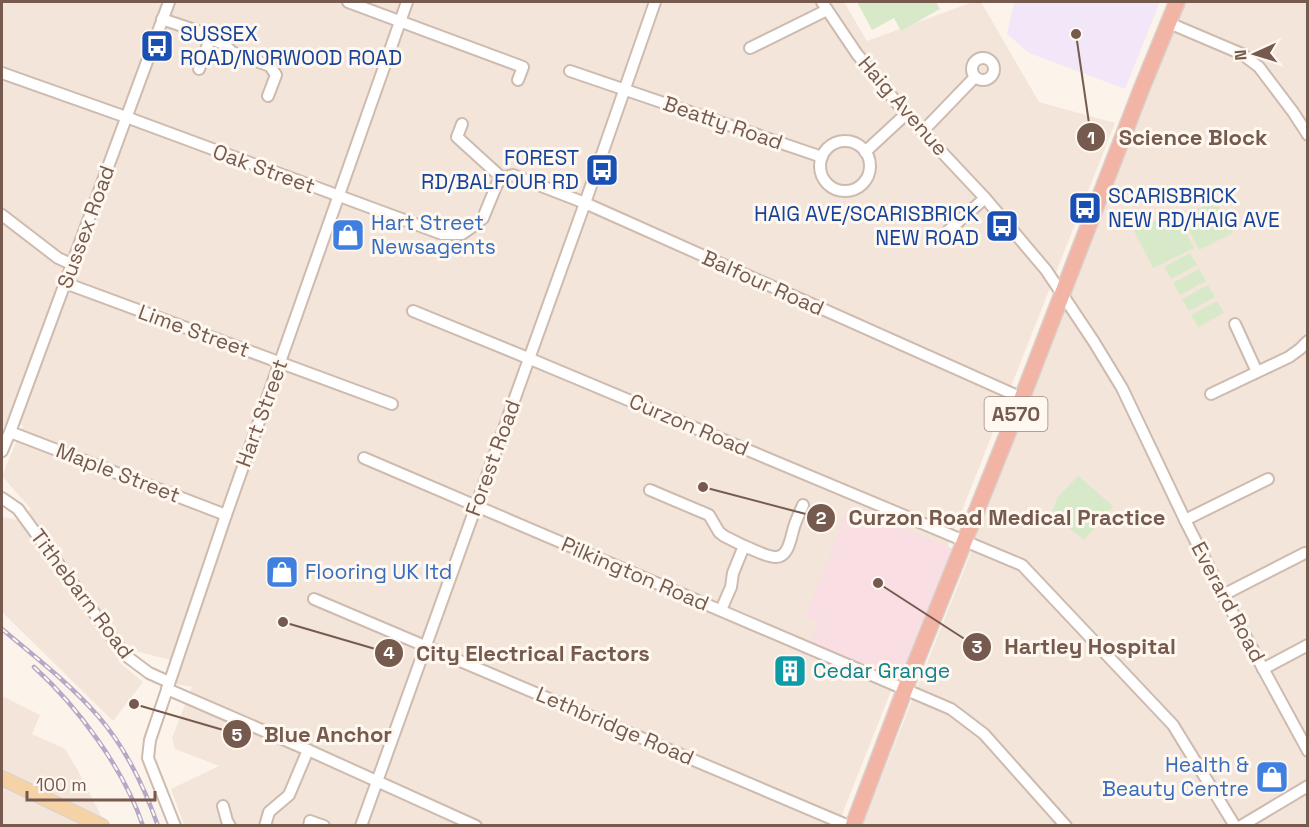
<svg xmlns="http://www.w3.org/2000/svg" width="1309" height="827" font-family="'Space Grotesk',sans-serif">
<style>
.residential{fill:#f3e5d9}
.education{fill:#f1e7f8}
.medical{fill:#f9dee3}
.green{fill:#d8e9c9}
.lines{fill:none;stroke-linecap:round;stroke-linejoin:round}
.minor-casing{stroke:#cebbb0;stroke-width:14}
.major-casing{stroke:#d9d1cd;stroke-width:16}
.highway-casing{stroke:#d9d1cd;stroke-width:18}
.minor{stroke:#fff;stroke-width:10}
.major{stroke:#f6d3a7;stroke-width:14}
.highway{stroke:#f2b4a5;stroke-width:15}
.rail-casing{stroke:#b6a8c6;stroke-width:4.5}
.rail{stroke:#fef8f1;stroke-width:2;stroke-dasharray:7;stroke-linecap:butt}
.labels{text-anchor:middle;stroke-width:6;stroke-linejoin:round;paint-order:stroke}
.shield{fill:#fef8f1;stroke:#9f897f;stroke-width:1.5}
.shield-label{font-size:20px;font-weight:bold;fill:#765a4e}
.transit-label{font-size:21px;fill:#164399;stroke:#fef8f1;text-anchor:start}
.street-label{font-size:21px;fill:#765a4e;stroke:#fef8f1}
.shop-label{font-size:21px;fill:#366cbe;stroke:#fef8f1;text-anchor:start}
.culture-label{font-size:21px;fill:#0d838f;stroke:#fef8f1;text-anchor:start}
.leader{fill:none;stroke:#765a4e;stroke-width:2}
.callout-dot{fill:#765a4e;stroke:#fef8f1;stroke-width:2}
.mark-label{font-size:18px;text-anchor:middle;font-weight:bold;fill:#fff}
.callout-label{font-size:22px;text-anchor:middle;font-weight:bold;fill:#765a4e;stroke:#fef8f1;stroke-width:6;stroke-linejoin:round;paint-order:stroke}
</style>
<rect width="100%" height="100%" fill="#fcf4ea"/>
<g class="residential">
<polygon points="2,2 844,2 867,41 973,2 981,2 1039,102 1115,123 838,825 184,825 171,789 219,766 175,749 172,738 192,687 175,684 182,663 123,648 119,662 143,682 113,721 2,612 2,517 18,520 31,509 2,476 23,425 2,427"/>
<polygon points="1185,2 1307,2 1307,825 862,826 972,550 982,518 1071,287"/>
<polygon points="2,696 40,715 32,734 65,749 77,769 106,825 2,825"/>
</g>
<polygon class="education" points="1014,2 1160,2 1125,89 1029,53 1007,34"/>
<polygon class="medical" points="848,507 952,548 901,679 810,643 818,622 805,617"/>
<g class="green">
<polygon points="857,2 936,2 940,9 901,31 894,18 872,30"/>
<polygon points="1216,200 1233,233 1199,250 1182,217"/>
<polygon points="1175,211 1194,248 1153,268 1134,231"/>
<polygon points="1190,253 1197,265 1171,279 1164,267"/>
<polygon points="1199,269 1206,281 1180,295 1173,283"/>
<polygon points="1208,285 1215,297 1189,311 1182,299"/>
<polygon points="1217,301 1224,313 1198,327 1191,315"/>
<polygon points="1078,476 1113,506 1084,540 1052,514 1057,498"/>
</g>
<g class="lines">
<g class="minor-casing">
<g id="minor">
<polyline points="348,2 523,67 518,80"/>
<polyline points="822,2 857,54 906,114 985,198 1046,270 1094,342 1122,388 1185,520 1223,595 1308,751"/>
<polyline points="162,19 206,34 210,39 224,44 232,52 270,66 276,75 268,96"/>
<polyline points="1169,23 1242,54 1259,67 1293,112 1308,135"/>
<polyline points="224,44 228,40 232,31"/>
<polyline points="750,48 827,10"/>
<circle cx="983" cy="69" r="11"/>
<polyline points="199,69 210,39"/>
<polyline points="570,71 822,157"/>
<polyline points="2,73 126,117 442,234 462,234 475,225 483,218 497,184 502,178"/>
<polyline points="462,124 457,137 502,178"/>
<polyline points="923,131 975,77"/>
<circle cx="845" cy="166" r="25"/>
<polyline points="865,152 906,114"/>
<polyline points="502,178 513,175 585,203 1022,398"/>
<polyline points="2,215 58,258 71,264"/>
<polyline points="939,239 985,198"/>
<polyline points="65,283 392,404"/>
<polyline points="413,311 528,358 1022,565 1173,725 1235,826"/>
<polyline points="1235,324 1257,372"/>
<polyline points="1211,394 1289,357 1300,349 1308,341"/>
<polyline points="10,432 226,515"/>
<polyline points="2,451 10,432 169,2"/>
<polyline points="364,458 951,709 984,734 1066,826"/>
<polyline points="650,490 709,515 719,532 724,536 744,546"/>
<polyline points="2,498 18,509 125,655 149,673 169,682"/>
<polyline points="1185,520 1268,479"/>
<polyline points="1223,595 1305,553"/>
<polyline points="314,599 849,826"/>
<path d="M721 610 731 587 733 573 744 546C752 549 767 557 775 557 789 558 791 536 794 527 796 520 800 512 803 505"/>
<polyline points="1263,669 1308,645"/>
<polyline points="167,689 308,750 476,826"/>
<polyline points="223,806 227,821 230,826"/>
<polyline points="175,826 148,758 150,740 226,515 407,2"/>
<polyline points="265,826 269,812 289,795 308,750"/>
<polyline points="309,826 310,821 324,826"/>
<polyline points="361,826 585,203 655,2"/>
<polyline points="1241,826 1308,786"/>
</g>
</g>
<g class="major-casing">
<polyline id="major" points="2,778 102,826"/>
</g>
<g class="highway-casing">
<polyline id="highway" points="853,826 905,689 1022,398 1141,90 1177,2"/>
</g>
<use href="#minor" class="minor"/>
<use href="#major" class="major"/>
<use href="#highway" class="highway"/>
<g class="rail-casing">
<g id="rail">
<path d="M2 629C35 657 69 683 98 716 126 748 144 786 158 826"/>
<path d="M34 667C78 707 124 769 143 826"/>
</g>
</g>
<use href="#rail" class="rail"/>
</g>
<defs>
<g id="bus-square" transform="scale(1.725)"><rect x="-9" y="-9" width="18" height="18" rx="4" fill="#1a4fb4" stroke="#fef8f1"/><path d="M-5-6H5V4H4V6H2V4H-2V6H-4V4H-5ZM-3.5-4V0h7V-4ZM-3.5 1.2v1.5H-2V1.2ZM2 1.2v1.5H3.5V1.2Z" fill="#fff"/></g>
<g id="shop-square" transform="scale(1.725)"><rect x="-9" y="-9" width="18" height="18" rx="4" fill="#3f7fe0" stroke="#fef8f1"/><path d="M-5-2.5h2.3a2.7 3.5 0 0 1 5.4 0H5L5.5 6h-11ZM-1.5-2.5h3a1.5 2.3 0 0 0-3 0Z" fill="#fff"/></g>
<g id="building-square" transform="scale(1.725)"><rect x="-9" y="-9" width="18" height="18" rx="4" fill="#0f9aa8" stroke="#fef8f1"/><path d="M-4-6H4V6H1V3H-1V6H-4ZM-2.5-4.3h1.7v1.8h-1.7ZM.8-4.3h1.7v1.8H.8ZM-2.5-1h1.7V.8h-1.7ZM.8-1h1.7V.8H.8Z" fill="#fff"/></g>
</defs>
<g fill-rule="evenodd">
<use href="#bus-square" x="157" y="46"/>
<use href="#bus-square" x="602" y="170"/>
<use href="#bus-square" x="1085" y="208"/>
<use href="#bus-square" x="1002" y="226"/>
<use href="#shop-square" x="348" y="235"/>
<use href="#shop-square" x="282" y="572"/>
<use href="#building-square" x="790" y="671"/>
<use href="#shop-square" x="1272" y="777"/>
</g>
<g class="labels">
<rect class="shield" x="984.5" y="397" width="63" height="34" rx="4.5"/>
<g class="shield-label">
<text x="1016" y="421">A570</text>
</g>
<g class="transit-label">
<text x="180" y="41">SUSSEX<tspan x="180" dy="24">ROAD/NORWOOD ROAD</tspan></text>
<text x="579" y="165" text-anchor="end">FOREST<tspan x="579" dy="24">RD/BALFOUR RD</tspan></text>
<text x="1108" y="203">SCARISBRICK<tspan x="1108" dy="24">NEW RD/HAIG AVE</tspan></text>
<text x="979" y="221" text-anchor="end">HAIG AVE/SCARISBRICK<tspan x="979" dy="24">NEW ROAD</tspan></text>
</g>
<g class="street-label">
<text transform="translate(903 106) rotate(49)" y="7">Haig Avenue</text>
<text transform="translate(723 123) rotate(19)" y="7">Beatty Road</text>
<text transform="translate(264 169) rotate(20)" y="7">Oak Street</text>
<text transform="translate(86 227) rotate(-70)" y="7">Sussex Road</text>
<text transform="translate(763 283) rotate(24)" y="7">Balfour Road</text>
<text transform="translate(194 331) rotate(20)" y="7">Lime Street</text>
<text transform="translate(262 413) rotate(-70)" y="7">Hart Street</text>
<text transform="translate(689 425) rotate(23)" y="7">Curzon Road</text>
<text transform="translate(493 458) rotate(-70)" y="7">Forest Road</text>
<text transform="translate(118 473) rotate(21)" y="7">Maple Street</text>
<text transform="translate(635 574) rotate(23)" y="7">Pilkington Road</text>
<text transform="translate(82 594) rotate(53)" y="7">Tithebarn Road</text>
<text transform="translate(1228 602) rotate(62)" y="7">Everard Road</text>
<text transform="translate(615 726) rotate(23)" y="7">Lethbridge Road</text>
</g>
<g class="shop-label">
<text x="371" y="230">Hart Street<tspan x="371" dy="24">Newsagents</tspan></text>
<text x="305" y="579">Flooring UK ltd</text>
<text x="1249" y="772" text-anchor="end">Health &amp;<tspan x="1249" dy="24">Beauty Centre</tspan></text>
</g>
<g class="culture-label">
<text x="813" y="678">Cedar Grange</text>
</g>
</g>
<path class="leader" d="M1076 34L1091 137M703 487L821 518M878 583L977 647M283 622L389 653M134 704L237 734"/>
<g class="callout-dot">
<circle cx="1076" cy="34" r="6"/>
<circle cx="703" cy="487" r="6"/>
<circle cx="878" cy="583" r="6"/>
<circle cx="283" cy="622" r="6"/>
<circle cx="134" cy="704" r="6"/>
<circle cx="1091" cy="137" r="15"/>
<circle cx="821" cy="518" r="15"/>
<circle cx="977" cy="647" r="15"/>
<circle cx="389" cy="653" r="15"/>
<circle cx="237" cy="734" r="15"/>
</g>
<g class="mark-label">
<text x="1091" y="144">1</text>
<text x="821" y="524">2</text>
<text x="977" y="653">3</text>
<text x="389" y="659">4</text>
<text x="237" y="741">5</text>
</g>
<g class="callout-label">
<text x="1193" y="145">Science Block</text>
<text x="1007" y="525">Curzon Road Medical Practice</text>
<text x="1090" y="654">Hartley Hospital</text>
<text x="533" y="661">City Electrical Factors</text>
<text x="328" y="742">Blue Anchor</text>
</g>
<rect width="1309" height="827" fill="none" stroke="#765a4e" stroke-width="6"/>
<g transform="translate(1255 54) rotate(266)" stroke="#fef8f1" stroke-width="4.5" paint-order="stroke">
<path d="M0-4.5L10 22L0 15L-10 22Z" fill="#765a4e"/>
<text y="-9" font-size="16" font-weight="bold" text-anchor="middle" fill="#765a4e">N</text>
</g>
<path d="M27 791v9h128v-9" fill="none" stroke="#765a4e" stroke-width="3"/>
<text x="36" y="791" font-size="18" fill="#765a4e" stroke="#fef8f1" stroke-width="4.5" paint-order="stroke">100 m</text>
</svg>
